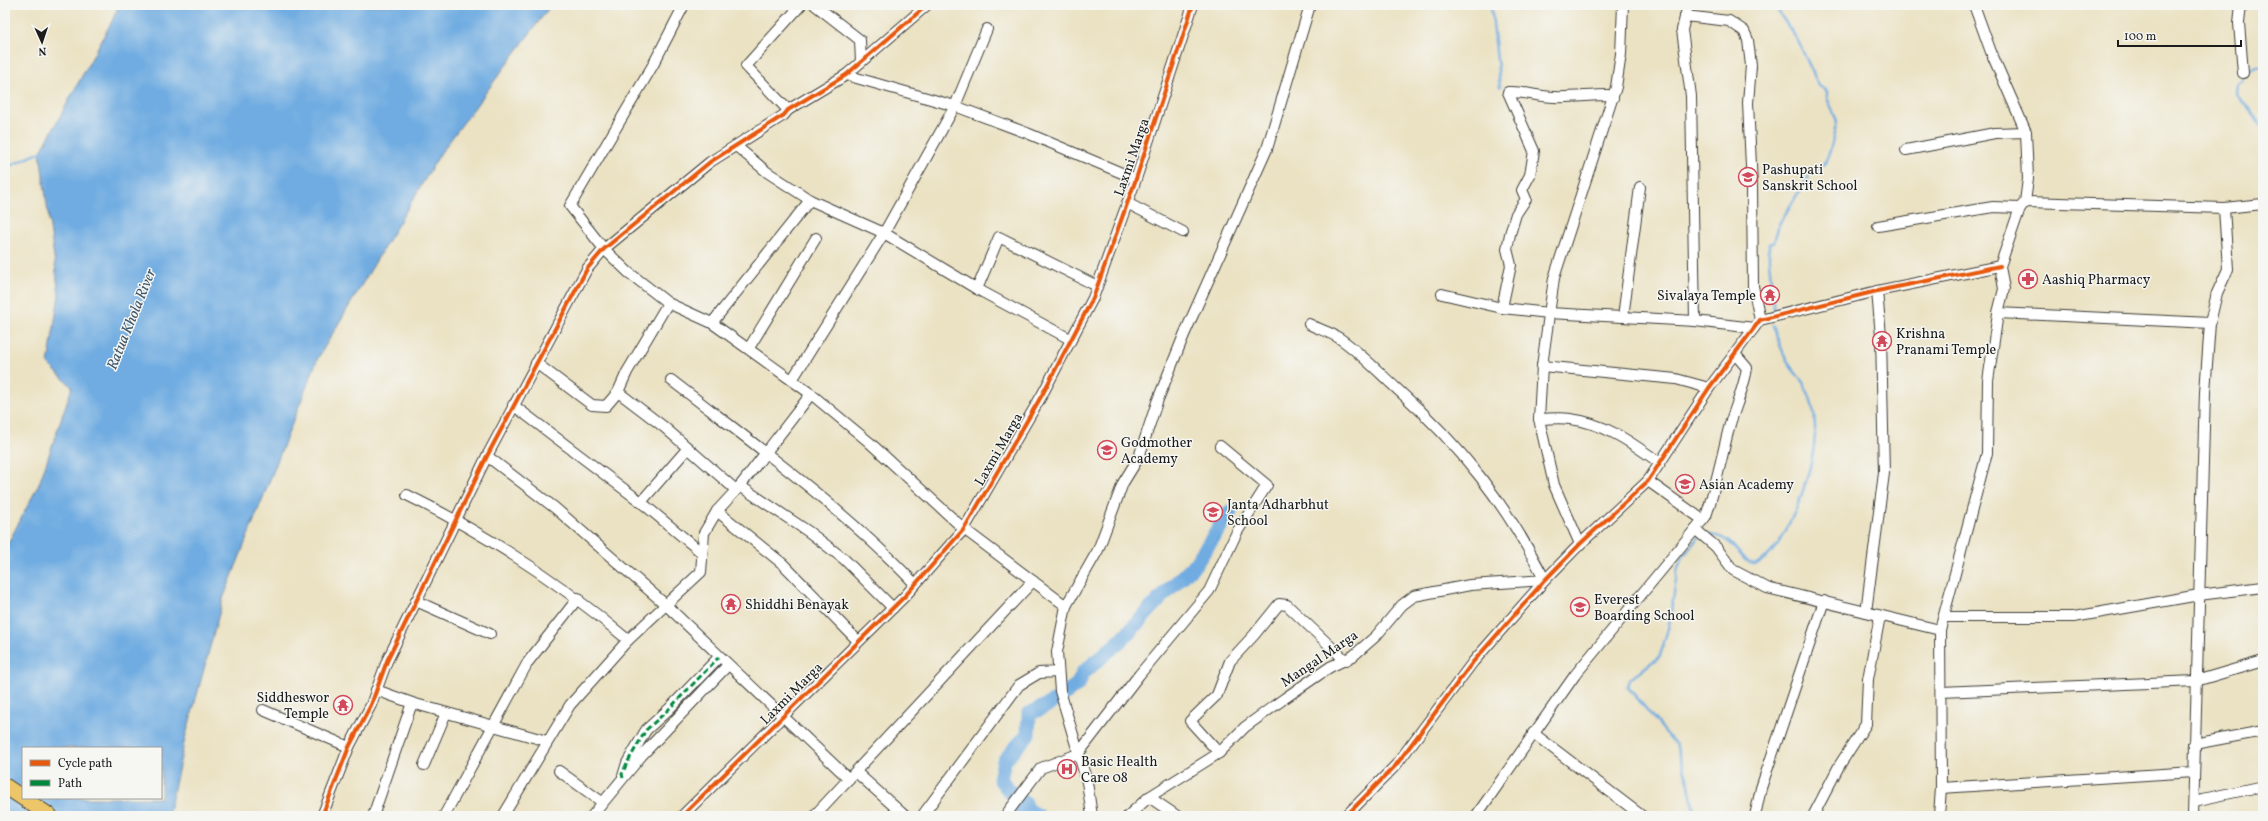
<svg xmlns="http://www.w3.org/2000/svg" width="2268" height="821" font-family="Vollkorn,serif">
<style>
.water{fill:#6face1;stroke:#46647e;fill-rule:evenodd}
.lines{fill:none;stroke-linecap:round;stroke-linejoin:round}
.stream{stroke:#6face1;stroke-width:2.5}
.river{stroke:#6face1;stroke-width:15}
.minor-casing{stroke:#3b3a35;stroke-width:12}
.highway-casing{stroke:#3b3a35;stroke-width:17}
.minor{stroke:#fff;stroke-width:10}
.highway{stroke:#ecc669;stroke-width:15}
.quiet{stroke:#00873e;stroke-width:3;stroke-dasharray:6 3;stroke-linecap:butt}
.cycleway-casing{stroke:#f6f6f2;stroke-width:6}
.cycleway{stroke:#e8590c;stroke-width:4}
.labels{text-anchor:middle;stroke-width:3;stroke-linejoin:round;paint-order:stroke}
.street-label{font-size:14px;fill:#1c1c1c;stroke:#f6f6f2}
.poi-label{font-size:14px;fill:#1c1c1c;stroke:#f6f6f2;text-anchor:start}
.water-label{font-size:15px;font-style:italic;fill:#3d566b;stroke:#f6f6f2}
</style>
<rect width="100%" height="100%" fill="#f6f6f2"/>
<filter id="ink" filterUnits="userSpaceOnUse"><feTurbulence type="fractalNoise" baseFrequency=".025" numOctaves="2"/><feDisplacementMap in="SourceGraphic" scale="8" xChannelSelector="R" yChannelSelector="G"/><feConvolveMatrix kernelMatrix="1 2 1 2 8 2 1 2 1" color-interpolation-filters="sRGB"/></filter>
<filter id="wash" filterUnits="userSpaceOnUse"><feTurbulence type="fractalNoise" baseFrequency=".012" numOctaves="4" result="noise"/><feDisplacementMap in="SourceGraphic" scale="16" xChannelSelector="R" yChannelSelector="G"/><feGaussianBlur stdDeviation="0.9" result="paint"/><feColorMatrix in="noise" values="0 0 0 0 0 0 0 0 0 0 0 0 0 0 0 0 0 1.4 0 .05"/><feComposite in="paint" operator="in"/></filter>
<g filter="url(#wash)">
<rect width="100%" height="100%" fill="#ebe2c3"/>
<path class="water" d="M119 5H551L440 154 318 358 223 599 185 739 168 816H5V549L39 484 72 387 48 364 59 295 40 153 112 21ZM23 748H161V798H23Z"/>
<g class="lines">
<g class="stream">
<polyline points="1491,5 1500,87"/>
<polyline points="1774,5 1798,41 1819,86 1827,91 1827,98 1837,121 1830,151 1825,163 1810,174 1779,224 1774,242 1769,244 1769,261 1774,311"/>
<polyline points="2246,72 2256,67 2263,67"/>
<polyline points="2243,75 2241,82 2237,83 2236,95 2249,108 2263,130"/>
<polyline points="5,168 41,152"/>
<path d="M1709 535C1737 536 1738 562 1753 563 1765 565 1779 543 1784 534 1805 494 1829 429 1805 386 1801 378 1794 372 1789 364 1782 351 1777 339 1773 325"/>
<polyline points="1695,816 1688,780 1676,745 1627,686 1629,680 1660,656 1669,625 1678,567 1683,557 1699,536"/>
</g>
<g class="river">
<polyline points="1165,594 1196,563 1230,512"/>
<polyline points="1025,804 1027,810 1038,816"/>
<polyline points="1015,816 1025,804 1010,792 1000,779 1004,761 1028,734 1029,714 1052,703 1078,684 1083,673 1121,640 1159,600"/>
</g>
</g>
</g>
<g filter="url(#ink)">
<g class="lines">
<g class="minor-casing">
<g id="minor">
<polyline points="684,5 653,65 570,206 604,249 628,272 668,303 712,323 811,394 869,442 964,529 1066,606"/>
<polyline points="815,5 860,40 861,62"/>
<polyline points="1688,5 1682,30 1691,96 1695,321"/>
<polyline points="2241,5 2239,23 2243,73"/>
<polyline points="1685,16 1729,21 1744,31 1748,40 1751,66 1748,103 1752,186 1753,286 1760,320"/>
<polyline points="846,75 955,106 1027,133 1136,179"/>
<polyline points="788,110 746,66 801,5"/>
<polyline points="736,146 767,172 810,200 884,233 977,289"/>
<polyline points="1906,150 1995,133 2026,132"/>
<polyline points="2025,202 2224,208 2263,204"/>
<polyline points="1127,203 1183,232"/>
<polyline points="1878,226 1993,207 2020,208"/>
<polyline points="1442,294 1502,308 1549,313 1695,321 1754,328"/>
<path d="M1502 308 1511 265 1507 249 1510 234 1516 214 1526 199 1522 190 1530 175 1534 151 1508 92C1524 91 1538 97 1554 97 1572 98 1590 95 1608 95L1613 98"/>
<polyline points="1998,313 2210,323"/>
<polyline points="1623,317 1640,187"/>
<polyline points="712,323 810,200"/>
<polyline points="1070,339 977,289 999,237 1097,286"/>
<polyline points="749,348 816,238"/>
<polyline points="536,363 592,405 606,406 618,392 627,372 668,303"/>
<polyline points="1542,366 1676,379 1709,388"/>
<path d="M671 380C755 445 842 507 915 584"/>
<polyline points="792,380 884,233 955,106 987,29"/>
<polyline points="618,392 664,427 736,490"/>
<polyline points="513,405 641,502 702,553"/>
<path d="M1539 419C1549 419 1560 417 1570 419 1605 423 1632 443 1660 463"/>
<polyline points="487,456 555,508 666,605 849,779"/>
<polyline points="1648,481 1703,520"/>
<polyline points="740,486 809,532 844,559 893,608"/>
<path d="M407 495C486 534 561 583 628 640"/>
<polyline points="641,502 688,448"/>
<polyline points="717,511 783,564 858,641"/>
<polyline points="1695,529 1716,547 1733,570 1767,588 1940,630"/>
<polyline points="1580,544 1554,485 1539,419 1542,366 1554,278 1616,87 1621,54 1623,5"/>
<polyline points="416,601 490,634"/>
<polyline points="1866,612 1884,473 1881,336 1877,291"/>
<polyline points="1944,617 2074,617 2199,595 2263,587"/>
<polyline points="376,690 412,703 547,741"/>
<polyline points="1941,692 2196,681 2263,661"/>
<polyline points="263,710 349,747"/>
<polyline points="1533,733 1642,816"/>
<polyline points="2194,744 2263,731"/>
<polyline points="1219,753 1190,721 1217,695 1230,661 1254,635 1279,604 1287,605 1346,661"/>
<polyline points="424,765 446,713"/>
<polyline points="559,771 602,802"/>
<polyline points="856,772 905,816"/>
<polyline points="623,776 627,763 646,730 669,709 719,657"/>
<polyline points="1941,788 2194,772"/>
<polyline points="1149,797 1177,816"/>
<polyline points="2194,801 2263,786"/>
<polyline points="322,816 349,747 371,705 387,661 487,456 587,269 604,249 710,162 784,115 788,110 846,75 927,5"/>
<polyline points="373,816 412,703"/>
<polyline points="444,816 528,662 578,598"/>
<polyline points="503,816 570,705 628,640 701,572 704,533 717,511 740,486 811,394"/>
<polyline points="592,816 642,755 728,665"/>
<polyline points="682,816 905,596 964,529 1042,395 1093,298 1136,179 1193,5"/>
<polyline points="814,816 1033,581"/>
<polyline points="922,816 1019,685 1039,673 1058,672"/>
<polyline points="1005,816 1041,768 1078,754 1139,675 1209,591 1237,532 1267,485 1220,446"/>
<polyline points="1092,816 1087,782 1060,691 1057,652 1066,606 1098,550 1123,483 1139,457 1157,402 1184,335 1267,149 1310,5"/>
<path d="M1128 816 1149 797 1219 753 1245 727 1285 698 1330 667 1353 656 1376 636 1402 605 1414 596 1470 585 1545 580C1505 502 1461 446 1396 388 1377 371 1360 352 1339 338 1330 332 1318 329 1309 324"/>
<polyline points="1346,816 1396,765 1473,662 1545,580 1580,544 1648,481 1709,388 1760,320 1877,291 2000,266"/>
<path d="M1476 816 1575 675 1706 516C1716 486 1722 455 1730 424 1736 405 1744 388 1747 368L1735 354"/>
<polyline points="1755,816 1761,788 1824,601"/>
<polyline points="1813,816 1839,766 1866,724 1868,679 1880,616"/>
<polyline points="1939,816 1941,788 1940,630 1987,453 1988,381 1998,313 2004,289 2000,266 2020,208 2025,202 2028,179 2026,132 1991,52 1974,5"/>
<polyline points="2193,816 2205,392 2210,323 2217,293 2228,269 2224,208"/>
</g>
</g>
<g class="highway-casing">
<polyline id="highway" points="5,786 50,816"/>
</g>
<use href="#minor" class="minor"/>
<use href="#highway" class="highway"/>
<polyline class="quiet" points="623,778 622,774 627,763 646,730 669,709 719,657"/>
<g class="cycleway-casing">
<g id="cycleway">
<polyline points="322,816 349,747 371,705 387,661 487,456 587,269 604,249 710,162 784,115 788,110 846,75 927,5"/>
<polyline points="682,816 905,596 964,529 1042,395 1093,298 1136,179 1193,5"/>
<polyline points="1346,816 1396,765 1473,662 1545,580 1580,544 1648,481 1709,388 1760,320 1877,291 2000,266"/>
</g>
</g>
<use href="#cycleway" class="cycleway"/>
</g>
</g>
<defs>
<g id="school-ring" transform="scale(1)"><circle r="9.5" fill="#f6f6f2" stroke="#d1495b" stroke-width="1.5"/><path d="M0-5L7-2L0 1L-7-2ZM-4 1L0 2.5L4 1V4Q0 6-4 4Z" fill="#d1495b"/></g>
<g id="pharmacy-ring" transform="scale(1)"><circle r="9.5" fill="#f6f6f2" stroke="#d1495b" stroke-width="1.5"/><path d="M-2-6h4v4h4v4h-4v4h-4v-4h-4v-4h4Z" fill="#d1495b"/></g>
<g id="temple-ring" transform="scale(1)"><circle r="9.5" fill="#f6f6f2" stroke="#d1495b" stroke-width="1.5"/><path d="M0-6L5-2H3V0L6.5 2.5H4V6H1.5V3h-3V6H-4V2.5H-6.5L-3 0V-2H-5Z" fill="#d1495b"/></g>
<g id="hospital-ring" transform="scale(1)"><circle r="9.5" fill="#f6f6f2" stroke="#d1495b" stroke-width="1.5"/><path d="M-5-5h3v3.5h4V-5h3V5h-3V1.5h-4V5h-3Z" fill="#d1495b"/></g>
</defs>
<g fill-rule="evenodd">
<use href="#school-ring" x="1748" y="177"/>
<use href="#pharmacy-ring" x="2028" y="279"/>
<use href="#temple-ring" x="1770" y="295"/>
<use href="#temple-ring" x="1882" y="341"/>
<use href="#school-ring" x="1107" y="450"/>
<use href="#school-ring" x="1685" y="484"/>
<use href="#school-ring" x="1213" y="512"/>
<use href="#temple-ring" x="731" y="604"/>
<use href="#school-ring" x="1580" y="607"/>
<use href="#temple-ring" x="343" y="705"/>
<use href="#hospital-ring" x="1067" y="769"/>
</g>
<g class="labels">
<g class="street-label">
<text transform="translate(1131 157) rotate(-71)" y="5">Laxmi Marga</text>
<text transform="translate(998 449) rotate(-60)" y="5">Laxmi Marga</text>
<text transform="translate(1319 658) rotate(-34)" y="5">Mangal Marga</text>
<text transform="translate(791 693) rotate(-45)" y="5">Laxmi Marga</text>
</g>
<g class="poi-label">
<text x="1762" y="174">Pashupati<tspan x="1762" dy="16">Sanskrit School</tspan></text>
<text x="2042" y="284">Aashiq Pharmacy</text>
<text x="1756" y="300" text-anchor="end">Sivalaya Temple</text>
<text x="1896" y="338">Krishna<tspan x="1896" dy="16">Pranami Temple</tspan></text>
<text x="1121" y="447">Godmother<tspan x="1121" dy="16">Academy</tspan></text>
<text x="1699" y="489">Asian Academy</text>
<text x="1227" y="509">Janta Adharbhut<tspan x="1227" dy="16">School</tspan></text>
<text x="1594" y="604">Everest<tspan x="1594" dy="16">Boarding School</tspan></text>
<text x="745" y="609">Shiddhi Benayak</text>
<text x="329" y="702" text-anchor="end">Siddheswor<tspan x="329" dy="16">Temple</tspan></text>
<text x="1081" y="766">Basic Health<tspan x="1081" dy="16">Care 08</tspan></text>
</g>
<g class="water-label">
<text transform="translate(131 319) rotate(-68)" y="5">Ratua Khola River</text>
</g>
</g>
<rect width="2268" height="821" fill="none" stroke="#f6f6f2" stroke-width="20"/>
<rect x="22" y="747" width="140" height="52" fill="#f6f6f2" stroke="#9f9f9c"/>
<rect x="30" y="760" width="20" height="6" fill="#e8590c" stroke="#9f9f9c"/>
<text x="58" y="767" font-size="12" fill="#1c1c1c">Cycle path</text>
<rect x="30" y="780" width="20" height="6" fill="#00873e" stroke="#9f9f9c"/>
<text x="58" y="787" font-size="12" fill="#1c1c1c">Path</text>
<g transform="translate(42 42) rotate(177)" stroke="#f6f6f2" stroke-width="3" paint-order="stroke">
<path d="M0-3L7 15L0 10L-7 15Z" fill="#1c1c1c"/>
<text y="-6" font-size="11" font-weight="bold" text-anchor="middle" fill="#1c1c1c">N</text>
</g>
<path d="M2118 40v6h123v-6" fill="none" stroke="#1c1c1c" stroke-width="2"/>
<text x="2124" y="40" font-size="12" fill="#1c1c1c" stroke="#f6f6f2" stroke-width="3" paint-order="stroke">100 m</text>
</svg>
